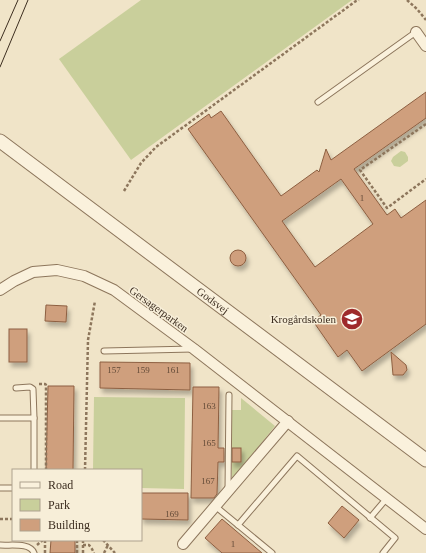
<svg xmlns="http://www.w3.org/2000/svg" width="426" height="553" font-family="Georgia,serif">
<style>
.green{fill:#c9cf9b}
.building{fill:#cf9f7d;stroke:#8d5f41;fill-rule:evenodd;filter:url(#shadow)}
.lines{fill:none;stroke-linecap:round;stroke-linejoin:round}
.service-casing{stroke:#8d765c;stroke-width:7}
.minor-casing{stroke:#8d765c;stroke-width:12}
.tertiary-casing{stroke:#8d765c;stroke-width:15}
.path{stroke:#8d765c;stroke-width:2.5;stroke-dasharray:3 2;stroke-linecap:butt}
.service{stroke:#faf1dc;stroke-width:5}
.minor{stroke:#faf1dc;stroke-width:10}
.tertiary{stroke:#faf1dc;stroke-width:13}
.tram{stroke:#3d2e20;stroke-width:1}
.labels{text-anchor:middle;stroke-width:3;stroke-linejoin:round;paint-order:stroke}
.number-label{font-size:9px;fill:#624a37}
.street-label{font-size:11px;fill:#3d2e20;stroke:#f7eed8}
.poi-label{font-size:11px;fill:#3d2e20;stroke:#f7eed8;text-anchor:end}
</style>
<defs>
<filter id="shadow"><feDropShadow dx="2.5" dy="4.5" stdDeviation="2" flood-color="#0004"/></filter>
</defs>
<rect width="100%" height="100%" fill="#f0e4c8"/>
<g class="green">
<polygon points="141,0 352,0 131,160 59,59"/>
<polygon points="401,151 405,152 408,157 408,161 400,167 394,166 391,161 393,157"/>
<polygon points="94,397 185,398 184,489 141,488 141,470 93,470"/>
<polygon points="241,398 275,426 232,480 232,410 241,410"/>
</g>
<g class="building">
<path d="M426 92V118L354 169 387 215 395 209 401 218 426 200V324L362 371 347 350 338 357 313 321 321 315 188 129 209 114 211 118 221 111 281 196 317 170 319 172 326 149 331 160ZM341 179 373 224 315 267 282 221Z"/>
<circle cx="238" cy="258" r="8"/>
<polygon points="46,305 67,306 66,322 45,321"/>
<rect x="9" y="329" width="18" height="33"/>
<polygon points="391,352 406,365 407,370 403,375 393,375"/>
<polygon points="100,362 190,363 190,390 100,388"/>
<polygon points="48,386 74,386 73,470 46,470"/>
<polygon points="193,387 219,387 218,448 224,448 224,462 218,462 217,494 214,498 191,498"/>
<rect x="232" y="448" width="9" height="14"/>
<polygon points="141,493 188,493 188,520 141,519"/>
<polygon points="342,506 359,520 344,538 328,523"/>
<polygon points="222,519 262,553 222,553 205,538"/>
<polygon points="51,540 75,540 75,553 50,553"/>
</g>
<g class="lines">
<g class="service-casing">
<g id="service">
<polyline points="318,102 416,32"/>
<polyline points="104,351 193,349"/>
<polyline points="16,388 30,387 33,389 34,418"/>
<polyline points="0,418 34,418 34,470"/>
<polyline points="0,488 13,488"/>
<polyline points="228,490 229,395"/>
<polyline points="215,506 272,553"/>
<polyline points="370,518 387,498"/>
<polyline points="238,525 297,456 395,538 383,553"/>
<path d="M0 545C10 546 30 542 34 553"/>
</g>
</g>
<g class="minor-casing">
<g id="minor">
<polyline points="416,32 426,46"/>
<polyline points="0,290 14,281 33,272 57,270 84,276 114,290 194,349 426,529"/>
<polyline points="183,544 288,421"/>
</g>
</g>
<g class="tertiary-casing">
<g id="tertiary">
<path id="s1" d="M0 141 426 460"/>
</g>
</g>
<g class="path">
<polyline points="407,0 417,9 426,20"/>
<polyline points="426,124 360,170 387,208 426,179"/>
<polyline points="124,191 141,163 156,147 356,1 359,0"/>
<polyline points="39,384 45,384 46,385 46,470"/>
<polyline points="85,470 88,340 95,301"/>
<polyline points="0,519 13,519"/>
<polyline points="83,540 83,553"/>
<polyline points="103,540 115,553"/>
<polyline points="37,545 43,540"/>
<polyline points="83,545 89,545 92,549 94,553"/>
<polyline points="45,553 45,540"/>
<polyline points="77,553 77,540"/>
<polyline points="104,553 108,545"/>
</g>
<use href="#service" class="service"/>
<use href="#minor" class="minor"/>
<use href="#tertiary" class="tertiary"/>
<g class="tram">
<polyline points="0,41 18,0"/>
<polyline points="0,67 28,0"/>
</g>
</g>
<defs>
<g id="school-disc" transform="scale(1.15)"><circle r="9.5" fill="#9e2a2b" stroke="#f7eed8"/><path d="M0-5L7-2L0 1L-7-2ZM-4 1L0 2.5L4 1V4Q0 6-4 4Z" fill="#fff"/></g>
</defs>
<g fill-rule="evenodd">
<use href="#school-disc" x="352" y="319"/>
</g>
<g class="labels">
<g class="number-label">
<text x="362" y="201">1</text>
<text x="114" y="373">157</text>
<text x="143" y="373">159</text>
<text x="173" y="373">161</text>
<text x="209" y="409">163</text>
<text x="209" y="446">165</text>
<text x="208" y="484">167</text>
<text x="172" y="517">169</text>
<text x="233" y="547">1</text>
</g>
<g class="street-label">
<text dy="4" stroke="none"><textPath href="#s1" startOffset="266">Godsvej</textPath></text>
<text transform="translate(159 309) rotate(36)" y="4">Gersagerparken</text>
</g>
<g class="poi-label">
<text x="336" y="323">Krogårdskolen</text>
</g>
</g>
<rect x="12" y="469" width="130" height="72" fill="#f7eed8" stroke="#ada18e"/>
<rect x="20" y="482" width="20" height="6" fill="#faf1dc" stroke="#ada18e"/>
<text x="48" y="489" font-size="12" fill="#3d2e20">Road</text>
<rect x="20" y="499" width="20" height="12" fill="#c9cf9b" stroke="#ada18e"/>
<text x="48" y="509" font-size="12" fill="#3d2e20">Park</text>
<rect x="20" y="519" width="20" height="12" fill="#cf9f7d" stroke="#ada18e"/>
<text x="48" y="529" font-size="12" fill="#3d2e20">Building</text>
</svg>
